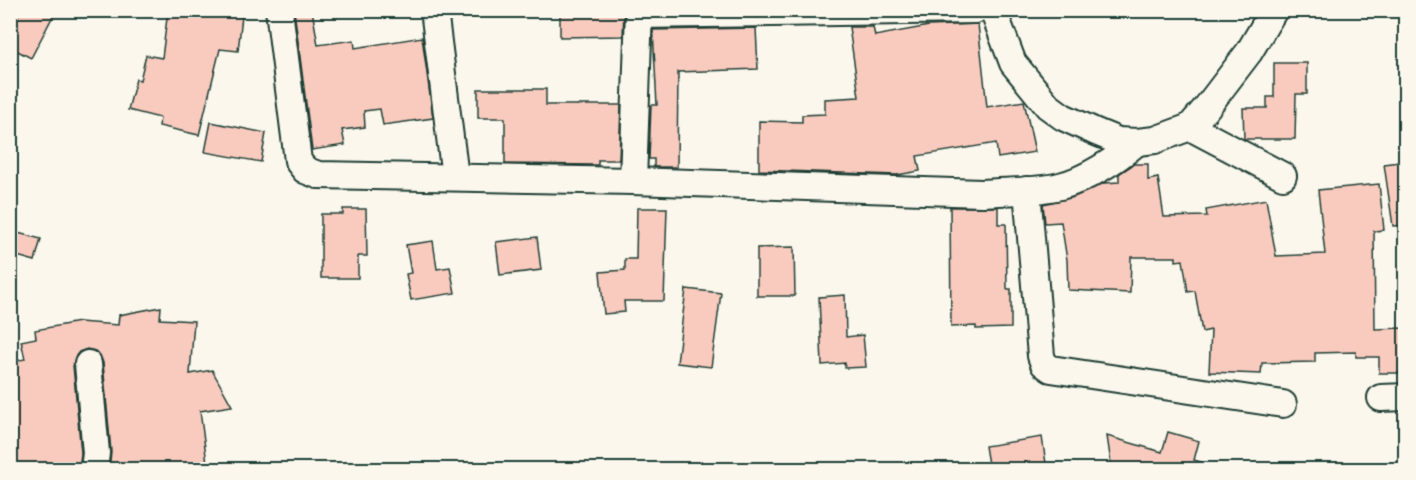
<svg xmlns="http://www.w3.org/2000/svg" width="1416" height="480" font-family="Dekko,sans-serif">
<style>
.building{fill:#f9cbbe;stroke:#1f3d34;stroke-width:1.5}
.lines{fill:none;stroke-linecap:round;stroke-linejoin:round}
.minor-casing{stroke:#1f3d34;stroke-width:30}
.minor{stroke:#fbf7ec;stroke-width:26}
</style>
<rect width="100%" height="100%" fill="#fbf7ec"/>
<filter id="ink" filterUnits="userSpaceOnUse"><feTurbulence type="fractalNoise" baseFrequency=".0167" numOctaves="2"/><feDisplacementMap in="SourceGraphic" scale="12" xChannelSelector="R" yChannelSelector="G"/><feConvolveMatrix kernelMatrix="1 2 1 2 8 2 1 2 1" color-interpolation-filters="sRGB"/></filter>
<g filter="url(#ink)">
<g class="building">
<polygon points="21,10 56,10 31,58 10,47 10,31"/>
<polygon points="168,10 197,10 242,16 238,51 220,49 199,135 159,126 160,118 128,110 136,79 140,80 146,55 162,58"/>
<polygon points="294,10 312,10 318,45 354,40 355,48 422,37 433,118 383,125 380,109 364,111 365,127 342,130 345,145 312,150"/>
<polygon points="560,10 624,10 623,36 560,37"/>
<polygon points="978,24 987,107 1024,101 1035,152 998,158 996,143 917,156 920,171 897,175 759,170 759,121 802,122 802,115 825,114 825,99 859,97 849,27 873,27 875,36 929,26"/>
<polygon points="756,28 758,69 678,72 677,167 654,167 654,159 649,159 651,105 657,105 653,30"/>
<polygon points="1274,63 1307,63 1307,94 1296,94 1295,139 1244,139 1243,108 1267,108 1267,97 1274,97"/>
<polygon points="478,89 546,89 546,105 621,105 619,160 598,160 598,165 505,164 505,118 478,118"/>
<polygon points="211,122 266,133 261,162 205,152"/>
<polygon points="1406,161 1406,225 1393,226 1384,164"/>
<polygon points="1134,164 1148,164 1148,180 1158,178 1164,217 1207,216 1206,210 1266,199 1276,256 1325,254 1318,190 1379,184 1384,230 1374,231 1375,329 1404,328 1404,373 1379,373 1379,357 1356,357 1356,352 1315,353 1315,362 1262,363 1261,374 1209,372 1211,330 1202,332 1195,291 1188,292 1183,260 1176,261 1176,257 1131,257 1130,293 1068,290 1067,260 1061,222 1045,223 1043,204 1074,197 1104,183 1119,182 1119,174"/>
<polygon points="950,207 998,207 998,224 1006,224 1007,289 1011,289 1011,328 976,329 976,326 951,327"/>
<polygon points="637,208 667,208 664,301 624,301 625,312 604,314 600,272 625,270 625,259 636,259"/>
<polygon points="343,209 366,209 367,256 358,256 358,278 321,278 321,214 343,214"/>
<polygon points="10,231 41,239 35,261 10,254"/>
<polygon points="537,237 541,270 500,275 496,242"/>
<polygon points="433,241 437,269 450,267 455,293 411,300 406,274 411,273 406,245"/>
<polygon points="794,247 795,296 757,296 757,248"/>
<polygon points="686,289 721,293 711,367 677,363"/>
<polygon points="845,295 846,337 863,335 866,367 845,368 845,363 822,365 819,297"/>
<polygon points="161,307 160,319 194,321 190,374 212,370 232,406 200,411 208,470 150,470 150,466 109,470 111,452 103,363 100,355 95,351 87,349 79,352 75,357 73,365 81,453 79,470 10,470 10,362 25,359 21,341 36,338 35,330 79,322 118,325 119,315"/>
<polygon points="1168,432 1199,441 1194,460 1204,463 1203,470 1112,470 1107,436 1162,452"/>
<polygon points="1042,437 1047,470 989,470 985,446"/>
</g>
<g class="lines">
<g class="minor-casing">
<g id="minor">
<path d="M279 10 298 161 305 170 318 175 633 181 982 193C1008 191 1035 192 1060 186 1086 180 1117 159 1137 142"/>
<polyline points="434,10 455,177"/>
<polyline points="993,10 1013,63 1048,106 1063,117 1096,132 1118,141 1137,142 1155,140 1190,127 1207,107 1249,52 1274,10"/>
<polyline points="639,15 975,10"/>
<polyline points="1190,127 1283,176"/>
<polyline points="633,181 639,10"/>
<polyline points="1027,190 1041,356 1044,364 1051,369 1283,404"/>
<polyline points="88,364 96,453 94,470"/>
<polyline points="1381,398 1406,397"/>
</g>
</g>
<use href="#minor" class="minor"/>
</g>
</g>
<rect width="1416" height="480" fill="none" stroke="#fbf7ec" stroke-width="36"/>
<rect x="18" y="18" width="1380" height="444" fill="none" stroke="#1f3d34" stroke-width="2" filter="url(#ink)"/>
</svg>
